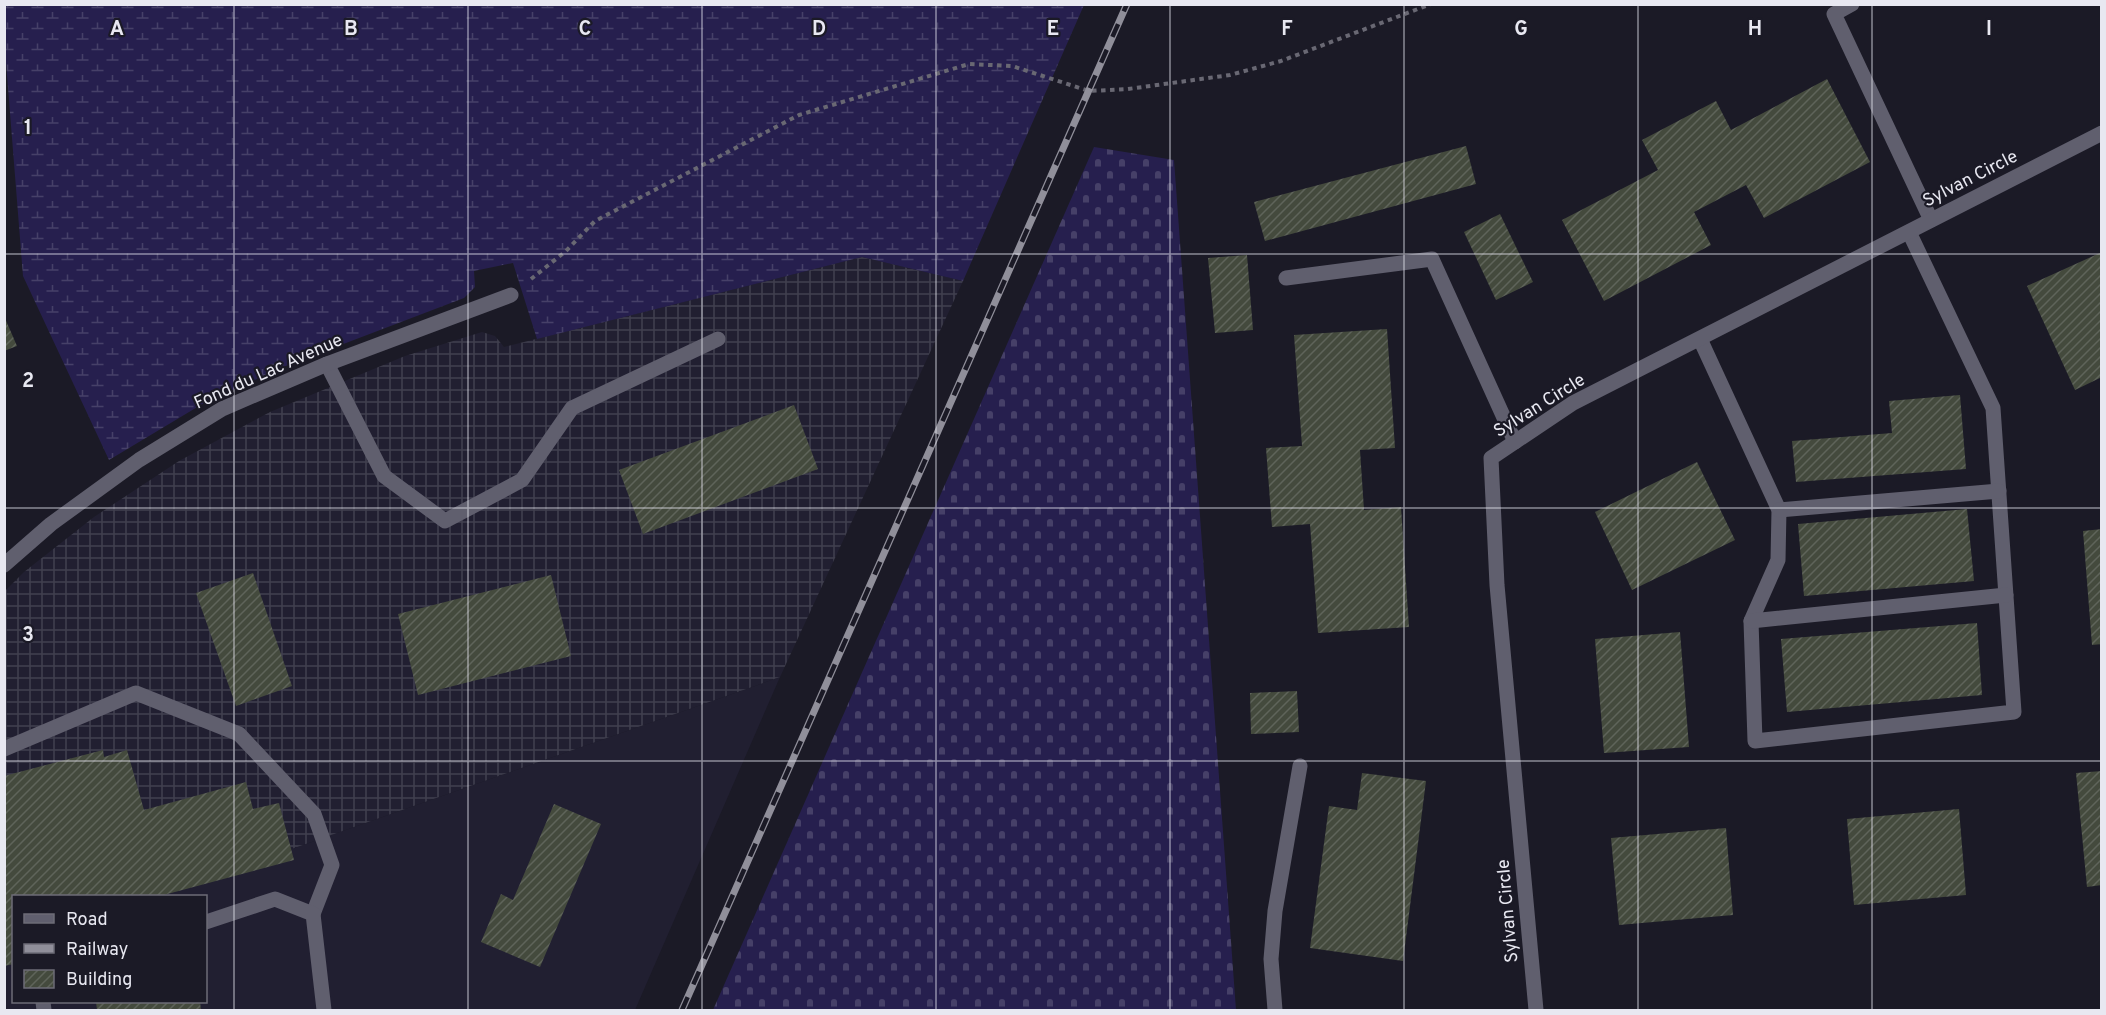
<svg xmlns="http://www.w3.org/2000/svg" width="2106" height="1015" font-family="Overpass,sans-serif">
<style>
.built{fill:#211f31}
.industrial{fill:url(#industrial-grid)}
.wetland{fill:url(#wetland-marsh)}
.cemetery{fill:url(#cemetery-stones)}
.building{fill:url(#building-hatch)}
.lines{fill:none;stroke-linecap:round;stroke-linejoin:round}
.path{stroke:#696873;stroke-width:4;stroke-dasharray:4.5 4.5;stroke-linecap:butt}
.lane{stroke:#605f6e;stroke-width:15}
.street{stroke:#605f6e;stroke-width:15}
.rail-casing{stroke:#908f9a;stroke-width:7}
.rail{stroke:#1b1a26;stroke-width:4.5;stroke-dasharray:14;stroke-linecap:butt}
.grid{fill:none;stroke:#e8e8f1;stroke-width:1.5;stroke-opacity:0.55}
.labels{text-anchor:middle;stroke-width:4.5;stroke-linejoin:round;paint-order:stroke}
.street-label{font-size:18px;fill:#e8e8f1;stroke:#1b1a26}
.grid-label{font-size:20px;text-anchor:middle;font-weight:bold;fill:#e8e8f1;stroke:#1b1a26;stroke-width:4.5;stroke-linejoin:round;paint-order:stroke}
</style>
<defs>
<pattern id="industrial-grid" width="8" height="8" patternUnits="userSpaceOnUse" patternTransform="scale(1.5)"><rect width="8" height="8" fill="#211f31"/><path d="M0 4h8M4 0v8" fill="none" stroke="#41404f"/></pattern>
<pattern id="wetland-marsh" width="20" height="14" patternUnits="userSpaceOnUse" patternTransform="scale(1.5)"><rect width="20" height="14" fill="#261f4e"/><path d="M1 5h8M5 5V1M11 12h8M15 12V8" fill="none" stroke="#464068"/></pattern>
<pattern id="cemetery-stones" width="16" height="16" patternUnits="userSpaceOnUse" patternTransform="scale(1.5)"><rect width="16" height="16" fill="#261f4e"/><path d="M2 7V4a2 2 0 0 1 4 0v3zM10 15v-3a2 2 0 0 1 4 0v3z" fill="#464068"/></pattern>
<pattern id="building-hatch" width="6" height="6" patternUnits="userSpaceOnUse" patternTransform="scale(1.5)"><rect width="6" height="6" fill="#444a3d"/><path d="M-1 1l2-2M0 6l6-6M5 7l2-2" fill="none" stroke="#5f645a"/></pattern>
</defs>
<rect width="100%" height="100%" fill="#1b1a26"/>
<polygon class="built" points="780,677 635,1010 5,1010 4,951 13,948 14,1002 206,1002 206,896 158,896"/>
<polygon class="industrial" points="862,257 963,281 780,677 158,896 14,896 5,951 5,591 24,572 94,517 179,461 270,412 405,356 482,332 495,336 504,347"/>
<polygon class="wetland" points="4,5 5,4 1084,5 963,281 862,257 537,339 513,263 474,271 475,287 464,298 283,367 204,403 109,460 23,276 5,50"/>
<polygon class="cemetery" points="1094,147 1174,160 1236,1010 713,1010"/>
<g class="building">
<polygon points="1827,79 1870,162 1764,218 1746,185 1694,212 1711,245 1604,301 1562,220 1658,170 1642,140 1716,101 1731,130"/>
<polygon points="1466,146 1476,184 1265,241 1254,202"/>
<polygon points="1500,214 1533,282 1496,300 1464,232"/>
<polygon points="2102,252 2102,377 2075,390 2027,286"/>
<polygon points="1247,255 1253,330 1215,333 1208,258"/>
<polygon points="4,316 17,346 4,351"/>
<polygon points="1387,329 1395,448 1360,450 1364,510 1401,507 1409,627 1318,633 1310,524 1272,527 1266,448 1302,446 1294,335"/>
<polygon points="1960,395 1966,469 1796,482 1792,441 1892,433 1889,401"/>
<polygon points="794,405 818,469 643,534 619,470"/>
<polygon points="1697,462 1735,540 1632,590 1595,512"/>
<polygon points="1967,509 1974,581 1804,596 1798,524"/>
<polygon points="2102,529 2102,644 2092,645 2083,531"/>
<polygon points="253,573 292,686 236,706 196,593"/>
<polygon points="551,575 571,656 418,695 398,614"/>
<polygon points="1977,623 1982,695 1787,712 1781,639"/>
<polygon points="1680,632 1689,747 1604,753 1595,639"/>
<polygon points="1297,691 1299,732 1251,734 1250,693"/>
<polygon points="103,750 104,757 127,750 144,810 246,782 253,809 279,803 294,860 160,896 14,896 14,964 4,966 4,776"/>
<polygon points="2102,771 2102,885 2087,887 2076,773"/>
<polygon points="1362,773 1426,781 1403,961 1310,948 1329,806 1357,810"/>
<polygon points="554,804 601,824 540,967 481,942 501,894 513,900"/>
<polygon points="1959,809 1966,895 1854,905 1847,819"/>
<polygon points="1726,828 1733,915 1619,925 1611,838"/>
<polygon points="96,1002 200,1002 201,1010 97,1010"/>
</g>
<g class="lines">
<polyline class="path" points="531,279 566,251 595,221 799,115 969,64 1012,66 1089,91 1128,89 1230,75 1281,61 1431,4"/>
<g class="lane">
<polyline points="1852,4 1834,14 1931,220"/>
<polyline points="1286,278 1432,259 1515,442"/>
<polyline points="1700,339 1779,510 1778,560 1751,621 1755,741 2014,712 1993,408 1909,232"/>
<polyline points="327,364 384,476 445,521 522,480 572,408 718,339"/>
<polyline points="1779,510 1999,491"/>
<polyline points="1751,621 2006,595"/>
<polyline points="4,749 136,693 239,734 314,814 332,865 313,914"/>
<polyline points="206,922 275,899 313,914 324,1010"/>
<polyline points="43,1002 44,1010"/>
<polyline points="1275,1010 1271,959 1275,911 1300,766"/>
</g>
<g class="street">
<polyline points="4,565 51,524 139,460 222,409 327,364 511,295"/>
<polyline points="1536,1010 1497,585 1491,458 1573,403 2102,133"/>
</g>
<g class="rail-casing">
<polyline id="rail" points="682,1010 1127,4"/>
</g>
<use href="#rail" class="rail"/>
</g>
<path class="grid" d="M234 4V1010M468 4V1010M702 4V1010M936 4V1010M1170 4V1010M1404 4V1010M1638 4V1010M1872 4V1010M4 254H2102M4 508H2102M4 761H2102"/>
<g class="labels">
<g class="street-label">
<text transform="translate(1970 178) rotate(-27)" y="6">Sylvan Circle</text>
<text transform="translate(268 371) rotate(-24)" y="6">Fond du Lac Avenue</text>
<text transform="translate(1539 405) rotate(-32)" y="6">Sylvan Circle</text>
<text transform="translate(1507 911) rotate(-95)" y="6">Sylvan Circle</text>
</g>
</g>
<g class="grid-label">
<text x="117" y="35">A</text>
<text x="351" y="35">B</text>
<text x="585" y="35">C</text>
<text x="819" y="35">D</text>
<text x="1053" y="35">E</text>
<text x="1287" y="35">F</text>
<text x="1521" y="35">G</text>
<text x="1755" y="35">H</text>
<text x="1989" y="35">I</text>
<text x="28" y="134">1</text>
<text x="28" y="387">2</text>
<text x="28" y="641">3</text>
</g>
<rect width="2106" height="1015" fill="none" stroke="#e8e8f1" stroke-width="12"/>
<rect x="12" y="895" width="195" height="108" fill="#1b1a26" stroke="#6d6c77" stroke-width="1.5"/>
<rect x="24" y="914" width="30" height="9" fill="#605f6e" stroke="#6d6c77" stroke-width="1.5"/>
<text x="66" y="925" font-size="18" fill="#e8e8f1">Road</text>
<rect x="24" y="944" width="30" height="9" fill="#908f9a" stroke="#6d6c77" stroke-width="1.5"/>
<text x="66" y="955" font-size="18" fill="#e8e8f1">Railway</text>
<rect x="24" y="970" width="30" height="18" fill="url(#building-hatch)" stroke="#6d6c77" stroke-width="1.5"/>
<text x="66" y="985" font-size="18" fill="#e8e8f1">Building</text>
</svg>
